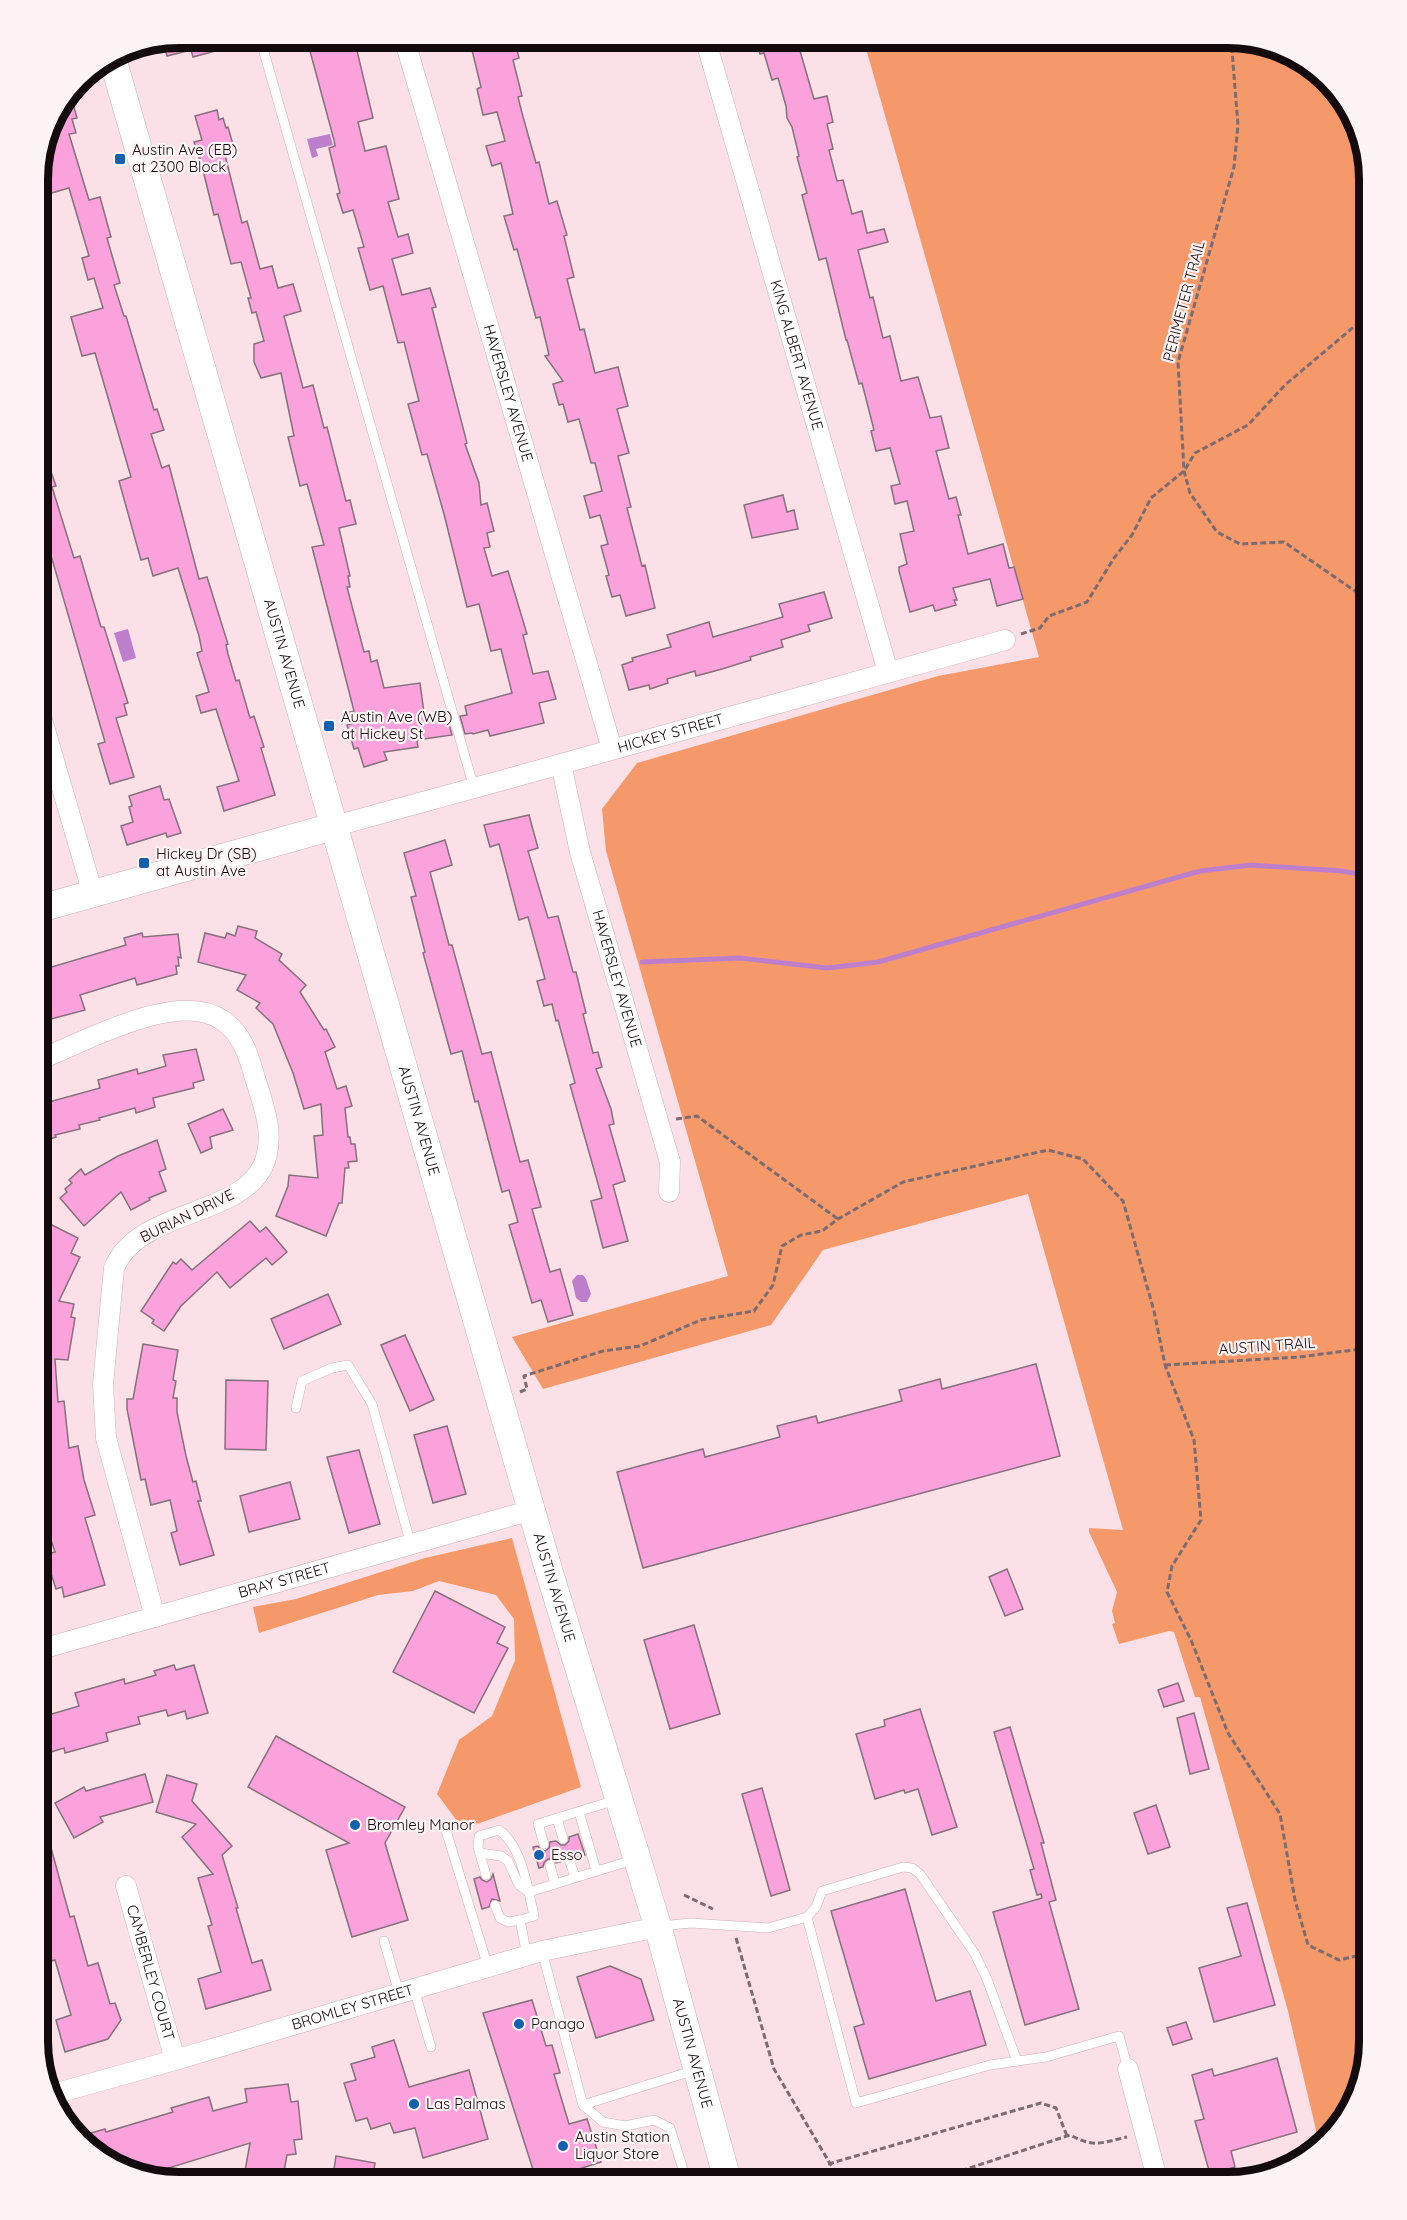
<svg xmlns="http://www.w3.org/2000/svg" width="1407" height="2220" font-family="Quicksand,sans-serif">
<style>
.forest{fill:#f6996a}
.water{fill:#bd7fcc}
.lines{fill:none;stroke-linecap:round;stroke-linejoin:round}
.stream{stroke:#bd7fcc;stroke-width:5}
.building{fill:#fba1db;stroke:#84717c;stroke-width:1.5}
.lane-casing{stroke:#cab1b7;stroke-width:10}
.street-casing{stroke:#cab1b7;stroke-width:21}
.secondary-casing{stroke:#cab1b7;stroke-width:28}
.path{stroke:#7c6c70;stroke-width:3;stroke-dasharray:6 3;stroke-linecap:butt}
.lane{stroke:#fff;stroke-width:9}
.street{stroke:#fff;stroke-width:20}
.secondary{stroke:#fff;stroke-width:27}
.poi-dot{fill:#1360af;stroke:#fef3f5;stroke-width:2}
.labels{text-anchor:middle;stroke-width:4.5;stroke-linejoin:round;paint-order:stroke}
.poi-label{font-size:15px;fill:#130b0d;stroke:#fef3f5;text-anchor:start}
.street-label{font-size:15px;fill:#130b0d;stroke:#fef3f5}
.rim{fill:none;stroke:#130b0d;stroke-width:8}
</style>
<rect width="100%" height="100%" fill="#fbe1e7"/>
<g class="forest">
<polygon points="863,38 1237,38 1307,62 1355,116 1369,179 1369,2041 1346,2119 1319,2143 1288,2011 1200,1697 1195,1697 1174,1632 1169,1631 1119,1644 1112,1624 1115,1623 1112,1611 1117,1592 1089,1532 1089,1528 1123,1530 1028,1194 823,1250 771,1325 543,1389 512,1337 728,1276 606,851 602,809 637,763 938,676 1039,657"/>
<polygon points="512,1538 581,1787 463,1829 437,1794 459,1740 492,1716 515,1660 514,1619 496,1595 439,1581 413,1591 378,1595 259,1633 253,1607 296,1599 425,1558"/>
</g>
<g class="water">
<polygon points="330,134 333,145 316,149 318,156 312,158 307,139"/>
<polygon points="128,629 136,658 123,662 114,633"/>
<polygon points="577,1275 583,1275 586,1279 591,1294 587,1302 581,1302 576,1298 572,1281"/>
</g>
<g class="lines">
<polyline class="stream" points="642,962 740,958 827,968 878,962 1200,871 1251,865 1342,871 1369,876"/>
</g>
<g class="building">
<polygon points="179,38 218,38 219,42 217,43 219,50 193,57 191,50 167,56 163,41"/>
<polygon points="316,38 354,38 373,118 358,122 365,151 386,146 399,199 388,202 398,237 408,234 413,253 392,259 402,295 430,288 436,307 432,308 467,443 465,444 479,483 481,505 487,503 494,531 487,533 490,547 484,548 492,576 508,571 527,634 523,635 533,674 548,671 556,699 539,703 544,723 490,736 488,730 473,734 472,733 465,734 460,716 467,715 465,706 512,693 501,649 491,651 479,604 467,607 444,514 427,454 422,455 408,404 419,401 404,342 398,343 383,286 370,290 358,248 364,247 353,210 343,213 337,194 340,193 329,148 335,146 334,140 307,40"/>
<polygon points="489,38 514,38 519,58 513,60 522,96 518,97 522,113 536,163 539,162 549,204 557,201 567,235 564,236 574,277 567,279 580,330 584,329 595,373 618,367 628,406 617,409 629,453 618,456 631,507 627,508 642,566 645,565 655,608 626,616 620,595 612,597 606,576 609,575 601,546 608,544 600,515 590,518 584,496 602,491 595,463 591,463 579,419 568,422 563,404 559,405 553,384 563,381 545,356 549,355 540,317 536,318 517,249 514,250 504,216 513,214 501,163 492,166 486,146 505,141 497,112 483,115 477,89 481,87 470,42"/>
<polygon points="756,38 801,38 802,43 798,44 814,99 827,96 833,122 827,124 833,149 829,150 837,181 843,180 852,214 862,211 867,233 884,229 888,242 858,250 870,298 873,297 883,338 890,336 901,381 918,377 930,418 941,416 949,448 936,451 949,499 956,497 961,515 958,515 968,554 1003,544 1009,568 1014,567 1023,599 997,606 990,579 953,588 957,600 954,600 956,605 935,611 933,605 910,612 899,571 899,567 907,564 900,534 914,531 907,501 895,504 891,486 900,484 890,448 876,451 871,431 874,430 862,383 859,384 847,340 846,340 826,258 819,260 808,218 802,195 807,193 797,157 799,156 792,127 787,118 786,106 778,78 772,80 764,53 760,54"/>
<polygon points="70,93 77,118 72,119 76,133 69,134 89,200 100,197 111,237 107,238 120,283 114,285 124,316 126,316 154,410 157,409 164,430 151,434 162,468 169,465 199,579 207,577 228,644 226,645 228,654 236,681 239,680 250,718 254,716 264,747 261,748 275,795 224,811 217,787 239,781 216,709 201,713 196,696 209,692 197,653 202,651 199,636 178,568 153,576 148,558 141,560 119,481 131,477 95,353 82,356 71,317 103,308 94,278 88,280 82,258 89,256 69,188 38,197 38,170 42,151 54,148 48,125"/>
<polygon points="217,110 219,120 223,118 226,128 228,127 234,148 224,151 242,223 247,221 260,269 272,266 278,288 293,284 301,311 284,316 303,388 313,385 324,428 327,427 346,501 350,500 356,524 339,528 350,576 348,576 350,587 347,587 364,652 369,651 371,662 377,660 384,688 420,683 425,720 447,717 452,735 417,740 418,747 384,752 387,760 364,767 358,748 354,749 347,725 354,723 350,712 354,711 312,547 324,545 307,484 300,486 288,437 294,436 281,373 261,378 254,362 254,344 264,341 256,312 252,313 248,298 251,298 241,262 231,264 218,214 214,215 200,158 199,158 194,142 202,140 195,116"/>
<polygon points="40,440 56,486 52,487 74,558 80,556 101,627 104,627 128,703 124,704 127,715 116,718 134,777 110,784 98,744 105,742 50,552 45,553 38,528 38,441"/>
<polygon points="783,495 787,512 794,510 798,529 752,538 744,505"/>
<polygon points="824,592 832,618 808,625 810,631 781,640 783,647 750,657 751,660 722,669 696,676 695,671 667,679 668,683 650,689 649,685 629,690 622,665 633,661 632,658 671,647 667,635 709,622 713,637 783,617 779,604"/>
<polygon points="160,786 164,800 169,799 181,833 167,837 166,833 127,845 121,826 133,822 129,807 132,806 129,796"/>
<polygon points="529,815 538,848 528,851 548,918 558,916 573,972 576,972 586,1013 583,1014 593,1053 598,1052 602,1067 596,1069 611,1109 614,1124 609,1125 625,1181 613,1185 628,1241 603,1248 591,1201 602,1198 570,1085 575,1083 558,1020 556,1021 552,1004 544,1006 537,981 545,979 528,917 519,920 499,844 490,847 484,825"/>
<polygon points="445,840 452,865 430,872 449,945 452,945 482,1054 491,1052 520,1162 528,1160 541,1207 532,1209 550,1272 560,1269 573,1315 548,1322 541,1300 532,1303 509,1225 518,1222 509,1190 502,1192 478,1101 475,1102 462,1051 451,1054 423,953 425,952 411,897 416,896 404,853"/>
<polygon points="238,926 257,931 255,938 282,954 279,960 306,985 300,992 324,1030 326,1029 335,1047 325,1052 337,1089 346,1086 352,1106 345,1108 348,1137 350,1137 351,1144 355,1144 357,1161 348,1162 349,1168 345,1168 342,1203 339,1203 326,1236 276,1216 288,1186 289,1175 318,1178 314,1136 323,1135 321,1104 304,1109 293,1073 273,1024 256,1008 260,1003 237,990 246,975 198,962 205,933 225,938 227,933 235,936"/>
<polygon points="142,933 143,937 178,934 181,958 178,957 179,966 176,966 177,974 137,985 135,978 80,995 85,1010 47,1020 41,1002 38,1004 38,971 126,945 124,938"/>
<polygon points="196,1049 204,1080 193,1083 194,1088 153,1098 155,1107 136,1113 135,1108 99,1118 100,1120 79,1125 80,1129 55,1135 56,1137 38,1143 38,1105 100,1088 98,1080 137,1069 138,1074 166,1066 163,1055"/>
<polygon points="223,1109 233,1130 210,1137 212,1148 201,1153 188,1124"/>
<polygon points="157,1140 166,1169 159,1172 166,1191 149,1198 150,1200 131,1210 121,1192 84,1226 60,1198 67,1192 65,1189 72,1183 69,1180 81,1169 85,1175 118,1156"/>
<polygon points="250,1221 260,1232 266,1227 287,1252 272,1265 266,1258 230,1288 217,1272 181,1306 164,1331 152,1323 154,1320 141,1311 173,1262 176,1264 181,1259 192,1270"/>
<polygon points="48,1223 78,1238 71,1253 80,1257 59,1301 74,1304 71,1317 75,1318 68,1360 55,1359 58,1402 64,1401 69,1448 78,1446 84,1480 95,1515 85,1518 105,1585 64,1597 62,1587 56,1589 45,1555 55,1552 41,1509 38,1510 38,1258 46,1241 40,1238"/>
<polygon points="328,1294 341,1324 284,1349 271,1319"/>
<polygon points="405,1335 434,1400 410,1411 381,1345"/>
<polygon points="143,1344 178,1350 173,1380 176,1381 173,1398 177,1398 177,1412 186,1456 193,1482 196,1481 201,1501 198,1501 214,1555 180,1565 171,1533 177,1531 170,1500 151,1505 145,1479 141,1480 127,1409 127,1399 133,1399"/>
<polygon points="1036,1364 1060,1456 643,1568 617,1472 703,1449 705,1457 780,1437 777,1426 816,1416 818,1423 902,1401 899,1390 940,1379 942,1389"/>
<polygon points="226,1380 268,1381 266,1450 225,1449"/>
<polygon points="447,1426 466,1494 433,1503 414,1435"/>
<polygon points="359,1450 380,1524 349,1533 327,1457"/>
<polygon points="290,1482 300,1519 249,1532 240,1496"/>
<polygon points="1007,1569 1023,1609 1005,1616 989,1577"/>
<polygon points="435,1591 505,1627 497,1643 508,1648 474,1713 393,1672"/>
<polygon points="694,1625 720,1714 670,1729 644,1640"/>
<polygon points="174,1665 176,1670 194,1665 208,1713 187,1719 185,1711 168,1716 166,1710 138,1717 140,1724 106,1733 108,1741 65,1753 64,1748 38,1756 38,1718 79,1706 75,1693 124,1679 125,1684 156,1675 154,1671"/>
<polygon points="1178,1683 1184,1701 1164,1707 1158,1690"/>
<polygon points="920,1709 957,1827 932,1835 918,1789 905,1793 904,1790 875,1799 856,1734 885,1726 884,1720"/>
<polygon points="1194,1713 1209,1769 1190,1774 1177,1718"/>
<polygon points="1010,1727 1044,1843 1041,1843 1056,1900 1049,1902 1079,2009 1025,2025 993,1912 1042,1898 1041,1894 1037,1895 1030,1870 1034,1869 994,1732"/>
<polygon points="276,1736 405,1807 385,1843 408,1920 352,1937 326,1850 349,1843 248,1787"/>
<polygon points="145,1774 153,1802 100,1817 103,1822 74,1838 55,1803 84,1787 86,1791"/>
<polygon points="167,1775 197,1784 192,1801 232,1846 222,1855 238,1908 236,1908 252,1963 262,1960 271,1990 206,2009 198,1979 221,1972 208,1926 212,1925 198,1878 213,1874 182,1837 196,1824 156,1812"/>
<polygon points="762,1788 790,1890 771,1896 742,1794"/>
<polygon points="1156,1805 1170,1847 1148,1854 1134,1813"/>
<polygon points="42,1815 70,1917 74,1916 88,1966 98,1963 110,2004 115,2003 121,2020 108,2039 65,2052 56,2020 71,2015 55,1960 52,1961 38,1909 38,1816"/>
<polygon points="578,1834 585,1855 576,1857 573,1854 567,1852 564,1855 563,1861 556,1863 552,1859 548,1859 544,1863 543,1867 539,1868 533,1847 538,1846 540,1849 545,1851 549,1848 550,1842 556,1841 561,1845 565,1845 569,1841 569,1837"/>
<polygon points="493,1874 500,1901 492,1899 489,1907 482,1909 474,1879 480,1877 482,1880 487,1882 491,1879"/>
<polygon points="905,1889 936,2001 970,1991 986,2045 869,2079 854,2027 864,2024 831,1911"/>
<polygon points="1247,1903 1275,2005 1214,2022 1199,1968 1241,1956 1227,1908"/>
<polygon points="610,1966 641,1979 654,2020 596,2038 577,1977"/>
<polygon points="532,2000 546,2046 552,2045 560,2073 554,2074 569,2124 587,2119 601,2162 579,2169 584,2182 537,2182 483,2013"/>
<polygon points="1186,2022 1192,2039 1173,2045 1167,2028"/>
<polygon points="394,2040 409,2087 469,2070 488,2139 423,2158 415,2128 394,2133 390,2123 371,2129 367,2118 356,2121 344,2083 356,2080 351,2064 375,2057 372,2047"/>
<polygon points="1277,2058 1297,2132 1231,2151 1235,2167 1210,2174 1195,2121 1204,2119 1192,2075 1212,2069 1214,2076"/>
<polygon points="288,2084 291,2102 298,2101 302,2139 294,2140 296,2154 287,2155 282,2182 243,2182 250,2143 165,2169 177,2182 170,2182 101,2159 87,2143 84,2135 105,2129 106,2132 173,2112 171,2108 209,2097 213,2111 247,2102 245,2089"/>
<polygon points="336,2156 375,2163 372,2182 332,2182"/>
</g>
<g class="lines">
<g class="lane-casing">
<g id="lane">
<polyline points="260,38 474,788"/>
<polyline points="296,1408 302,1381 332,1368 348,1365 372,1404 411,1545"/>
<polyline points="579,1812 596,1870"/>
<polyline points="557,1818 563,1839"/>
<polyline points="444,1824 488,1967"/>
<polyline points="544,1844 538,1824 616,1800"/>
<polyline points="480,1853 501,1856 508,1861 519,1885 529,1892"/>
<polyline points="569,1859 575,1877"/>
<polyline points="550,1865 555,1884"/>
<path d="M486 1875 478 1847 479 1836 499 1830C522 1846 528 1889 534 1916L520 1920 527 1956"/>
<polyline points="529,1892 636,1859"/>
<polyline points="495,1905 500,1918 508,1922 520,1920"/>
<polyline points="807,1917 856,2103 990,2065 1046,2057 1119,2036 1128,2069"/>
<polyline points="660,1926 691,1923 768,1928 807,1917 816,1907 822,1891 903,1867 912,1868 920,1874 975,1954 987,1979 1017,2061"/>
<polyline points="384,1941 399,1993"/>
<polyline points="542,1951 583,2105 603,2122 625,2126 654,2120 670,2128 687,2182"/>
<polyline points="414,1989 431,2047"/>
<polyline points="583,2105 695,2070"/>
</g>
</g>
<g class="street-casing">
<g id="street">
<path id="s1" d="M404 38 612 749"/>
<path id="s2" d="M705 38 888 672"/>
<polyline points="38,706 93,894"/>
<path id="s3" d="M561 764 580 852 670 1162 669 1192"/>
<path id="s4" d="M335 826C559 766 782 701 1005 640"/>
<path d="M38 1060C83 1043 177 989 222 1020 242 1033 249 1056 255 1078 264 1107 276 1136 263 1166 239 1217 139 1209 114 1268L103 1384 106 1438 155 1617"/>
<path id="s5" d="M38 1650 532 1510"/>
<path id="s6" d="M126 1886 175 2060"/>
<polyline points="1128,2069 1158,2182"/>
<path id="s7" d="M50 2095 175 2060 542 1951 658 1927"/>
</g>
</g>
<g class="secondary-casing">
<g id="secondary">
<path id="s8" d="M112 57 549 1571 658 1927 728 2182"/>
<polyline points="38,909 335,826"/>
</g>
</g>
<g class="path">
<polyline points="1231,38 1238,125 1234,167 1178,362 1184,471 1190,493 1217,532 1240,544 1284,542 1355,591 1369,604"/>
<polyline points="1021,634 1040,628 1049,616 1087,602 1114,558 1132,535 1151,498 1184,471 1195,453 1248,425 1285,385 1369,314"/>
<polyline points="676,1119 697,1116 838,1219"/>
<polyline points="1165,1365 1299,1357 1369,1348"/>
<polyline points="520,1392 527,1389 524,1376 603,1351 640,1346 701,1320 754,1311 773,1285 782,1246 801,1235 822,1231 838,1219 903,1182 1048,1150 1083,1159 1123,1201 1154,1311 1165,1365 1194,1440 1201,1520 1172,1566 1167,1592 1191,1640 1228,1733 1280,1814 1295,1900 1308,1945 1339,1960 1369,1953"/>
<polyline points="684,1895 713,1909"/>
<polyline points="736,1938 774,2069 841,2182"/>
<polyline points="828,2164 1041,2103 1056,2108 1067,2136"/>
<path d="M927 2182 1070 2135C1095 2148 1100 2143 1127 2137"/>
</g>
<use href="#lane" class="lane"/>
<use href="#street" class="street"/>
<use href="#secondary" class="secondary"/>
</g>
<g class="poi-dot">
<rect x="114" y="153" width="12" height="12" rx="3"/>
<rect x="323" y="720" width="12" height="12" rx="3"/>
<rect x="138" y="857" width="12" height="12" rx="3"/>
<circle cx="355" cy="1825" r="6"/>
<circle cx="539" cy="1855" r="6"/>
<circle cx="519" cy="2024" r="6"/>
<circle cx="414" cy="2104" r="6"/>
<circle cx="563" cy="2146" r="6"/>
</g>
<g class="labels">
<g class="poi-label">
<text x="132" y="155">Austin Ave (EB)<tspan x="132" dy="17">at 2300 Block</tspan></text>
<text x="341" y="722">Austin Ave (WB)<tspan x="341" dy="17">at Hickey St</tspan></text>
<text x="156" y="859">Hickey Dr (SB)<tspan x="156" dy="17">at Austin Ave</tspan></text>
<text x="367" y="1830">Bromley Manor</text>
<text x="551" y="1860">Esso</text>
<text x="531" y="2029">Panago</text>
<text x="426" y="2109">Las Palmas</text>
<text x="575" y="2142">Austin Station<tspan x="575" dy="17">Liquor Store</tspan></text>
</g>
<g class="street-label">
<text transform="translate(1184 301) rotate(-75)" y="5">PERIMETER TRAIL</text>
<text dy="5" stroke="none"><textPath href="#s2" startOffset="330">KING ALBERT AVENUE</textPath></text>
<text dy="5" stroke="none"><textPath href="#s1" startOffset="370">HAVERSLEY AVENUE</textPath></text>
<text dy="5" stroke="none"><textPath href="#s8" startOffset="621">AUSTIN AVENUE</textPath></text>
<text dy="5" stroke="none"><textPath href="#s4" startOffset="348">HICKEY STREET</textPath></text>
<text dy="5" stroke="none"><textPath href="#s3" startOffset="222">HAVERSLEY AVENUE</textPath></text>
<text dy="5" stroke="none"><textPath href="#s8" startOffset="1107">AUSTIN AVENUE</textPath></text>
<text transform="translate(187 1216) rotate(-26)" y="5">BURIAN DRIVE</text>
<text transform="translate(1267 1346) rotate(-4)" y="5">AUSTIN TRAIL</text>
<text dy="5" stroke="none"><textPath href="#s5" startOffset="256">BRAY STREET</textPath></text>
<text dy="5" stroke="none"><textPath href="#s8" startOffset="1593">AUSTIN AVENUE</textPath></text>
<text dy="5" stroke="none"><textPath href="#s6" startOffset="90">CAMBERLEY COURT</textPath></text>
<text dy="5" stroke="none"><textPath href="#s7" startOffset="315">BROMLEY STREET</textPath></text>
<text dy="5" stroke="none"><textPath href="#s8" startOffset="2079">AUSTIN AVENUE</textPath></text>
</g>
</g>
<path d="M0 0H1407V2220H0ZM179 48H1228A131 131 0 0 1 1359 179V2041A131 131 0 0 1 1228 2172H179A131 131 0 0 1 48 2041V179A131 131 0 0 1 179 48Z" fill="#fef3f5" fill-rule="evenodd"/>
<path class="rim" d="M179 48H1228A131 131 0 0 1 1359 179V2041A131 131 0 0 1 1228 2172H179A131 131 0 0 1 48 2041V179A131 131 0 0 1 179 48Z"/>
</svg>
